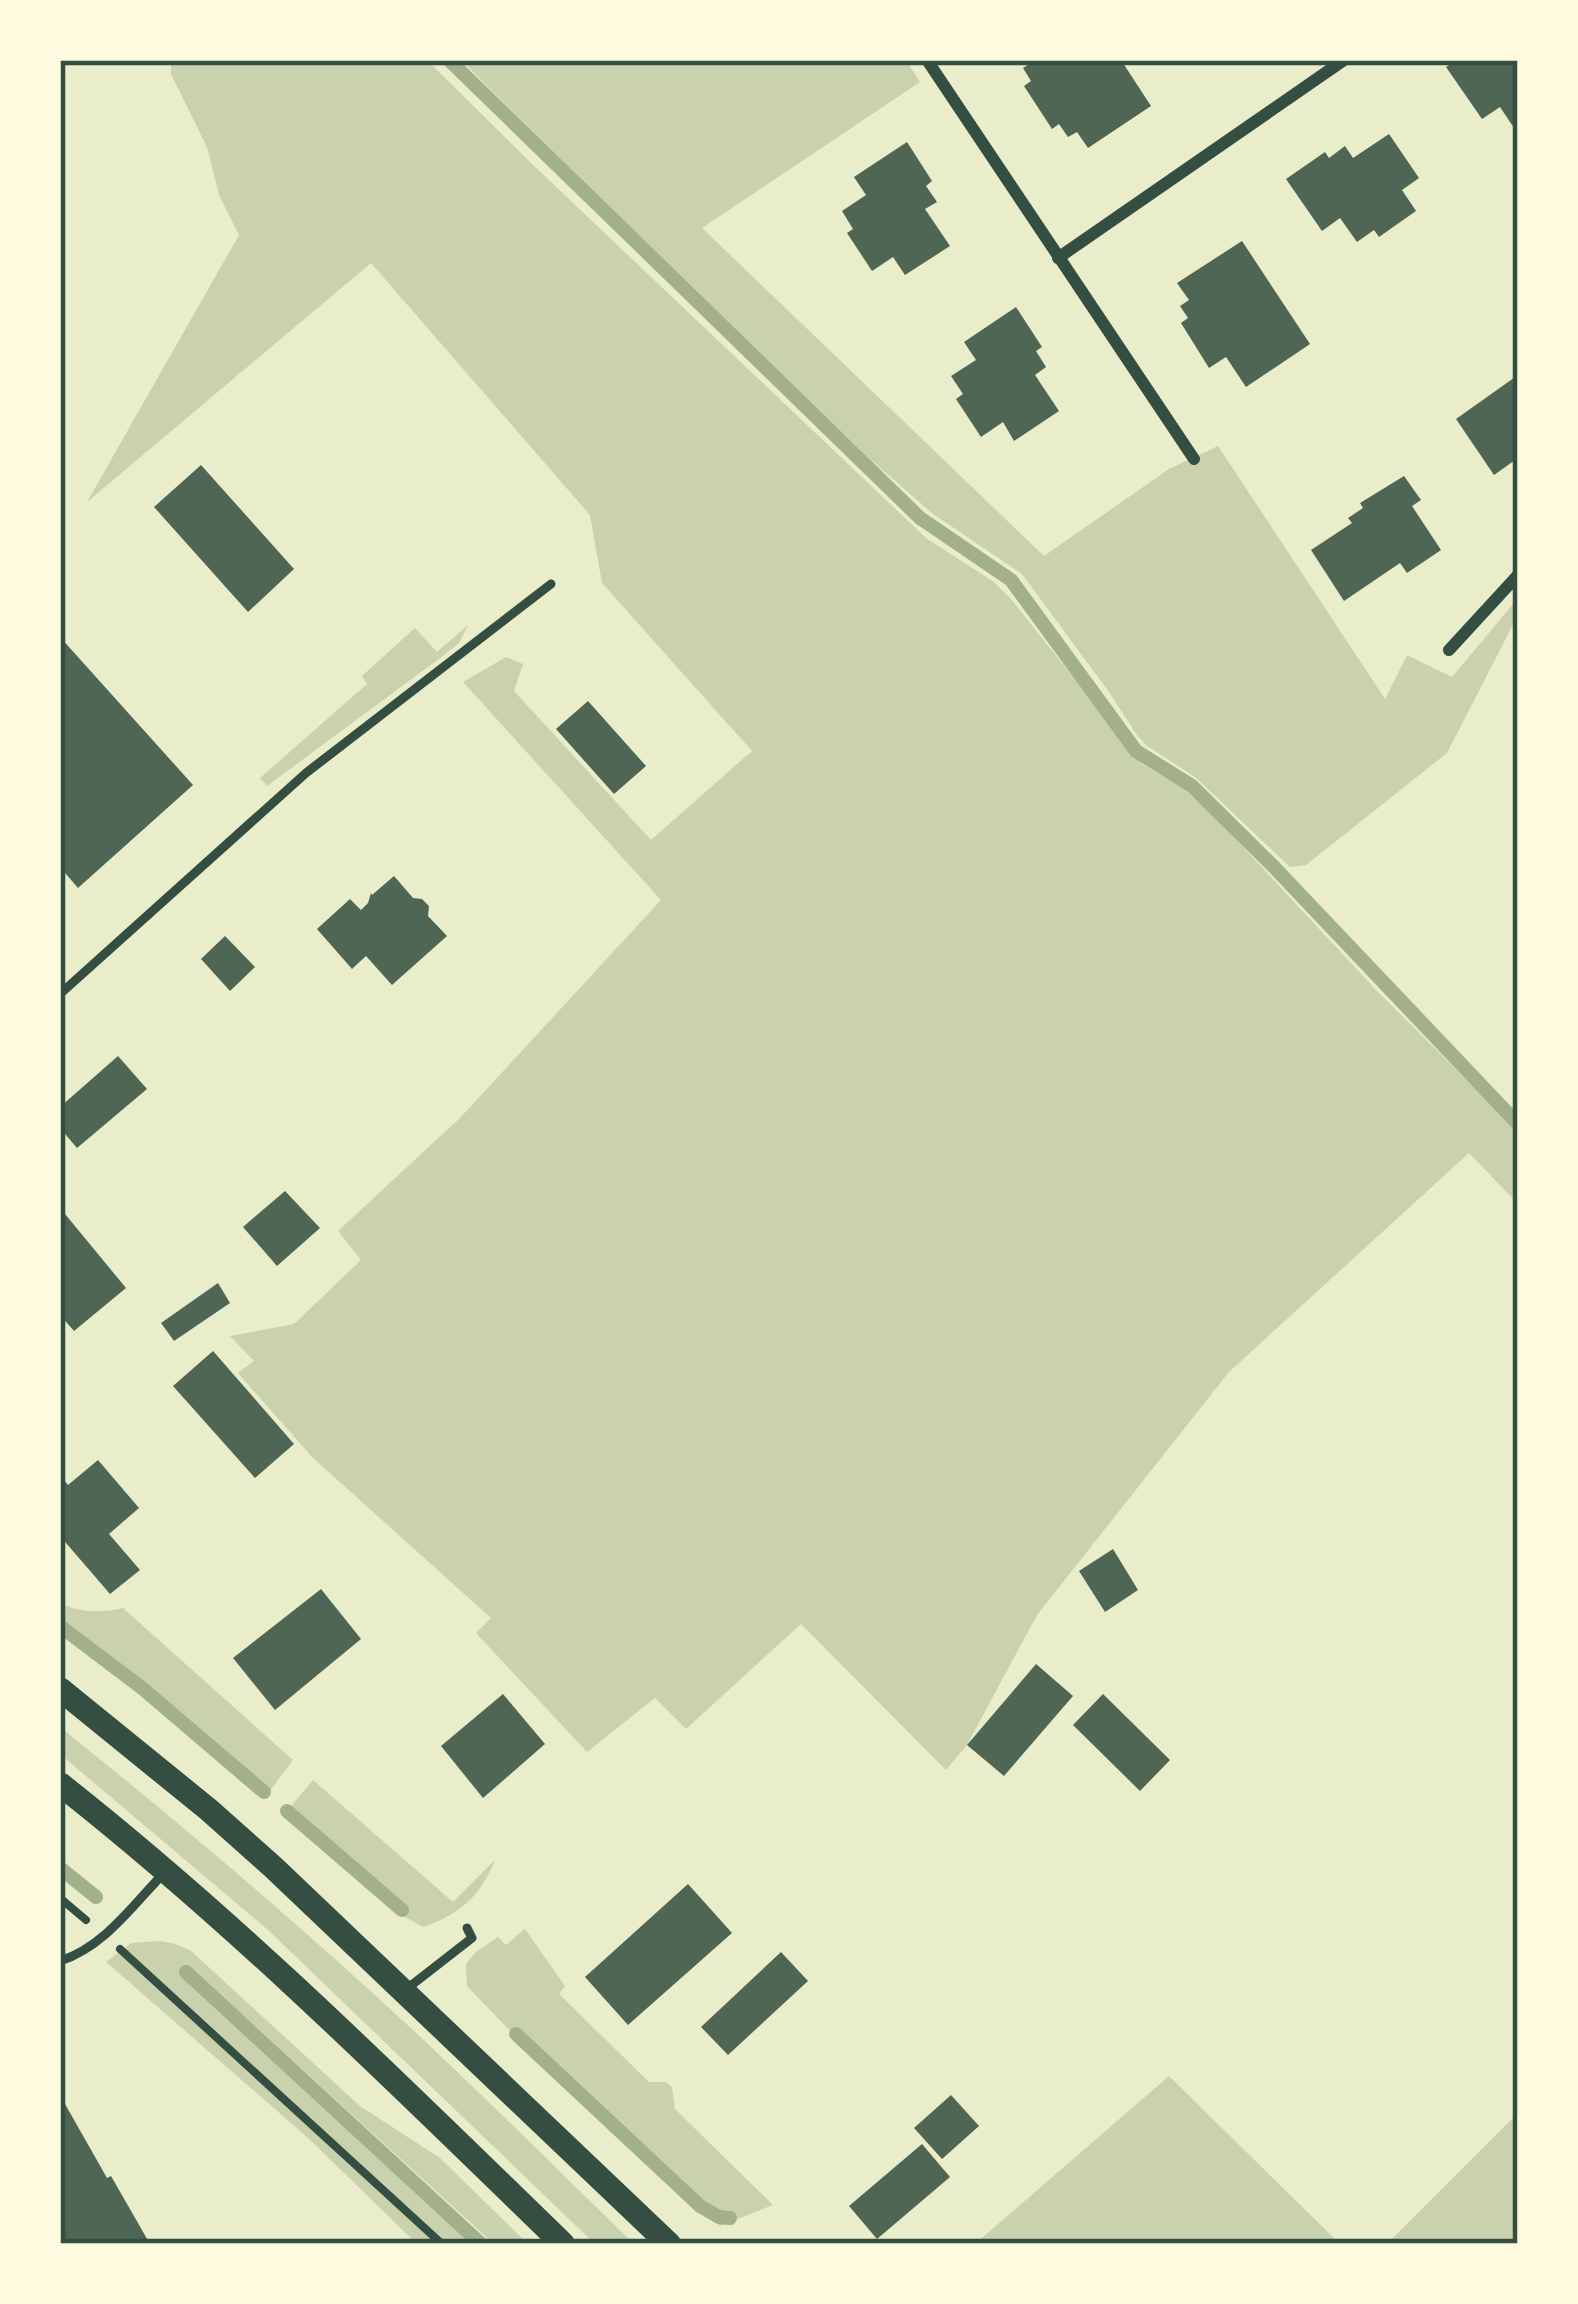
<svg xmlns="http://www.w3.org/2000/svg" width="1578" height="2304" font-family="'Noto Serif',serif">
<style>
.green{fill:#cad2ad}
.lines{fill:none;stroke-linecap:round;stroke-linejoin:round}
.stream{stroke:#a3b18a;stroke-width:14}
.building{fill:#4f6655}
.path{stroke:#344e41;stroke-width:8}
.service{stroke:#344e41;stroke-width:9}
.minor{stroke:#344e41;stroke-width:12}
.secondary{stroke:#344e41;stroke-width:24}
.neatline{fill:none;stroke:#344e41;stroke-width:4.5}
</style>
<rect width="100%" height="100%" fill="#e9edc9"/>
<g class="green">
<polygon points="171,60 427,60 532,164 926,538 994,582 1011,599 1142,764 1184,789 1218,820 1376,990 1518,1131 1518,1204 1469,1153 1229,1372 1037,1615 967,1745 946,1770 801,1624 686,1729 655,1698 587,1752 476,1633 491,1618 313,1458 238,1373 254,1361 230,1336 294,1324 361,1260 338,1231 460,1118 661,900 463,682 506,657 523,664 514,691 651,840 752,751 602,583 590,515 371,263 87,502 239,235 219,195 207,147 171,74"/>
<polygon points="461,60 906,60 920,82 702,228 1044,556 1169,469 1218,446 1385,699 1407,655 1452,677 1518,598 1518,615 1447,753 1306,865 1290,867 1195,777 1147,746 1137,735 1109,692 1022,574 933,514 870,459 686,283"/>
<polygon points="468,625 459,643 440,658 267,786 260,778 367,684 362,676 415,628 437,652"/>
<path d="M60 1603C80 1613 101 1613 123 1608L293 1760 266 1796 60 1629Z"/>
<path d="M60 1727C187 1829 311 1934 429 2045 498 2110 566 2178 634 2244H595L267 1929 60 1754Z"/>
<path d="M313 1780 453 1902 495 1860C480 1897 460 1914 423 1927L400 1914 290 1817 287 1811Z"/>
<polygon points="525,1929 565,1986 559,1994 649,2082 666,2082 672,2087 675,2109 773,2205 720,2226 543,2065 467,1986 466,1964 476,1952 498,1937 506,1945"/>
<polygon points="159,1941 172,1943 190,1950 360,2106 440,2158 528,2244 494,2244 190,1967 182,1977 475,2244 417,2244 307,2137 106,1962 131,1943"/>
<polygon points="1169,2076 1340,2244 975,2244"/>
<polygon points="1518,2113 1518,2244 1387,2244"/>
</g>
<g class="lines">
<g class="stream">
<polyline points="449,60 920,518 1011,580 1136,751 1192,786 1274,867 1518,1124"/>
<polyline points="60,1626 142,1688 264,1792"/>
<polyline points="287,1811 402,1910"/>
<polyline points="60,1868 96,1897"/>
<polyline points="186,1972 481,2244"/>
<polyline points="516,2034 700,2206 719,2217 730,2218"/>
</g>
</g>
<g class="building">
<polygon points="1029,60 1121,60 1151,106 1088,148 1077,132 1068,137 1059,124 1052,129 1024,86 1031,81 1023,68 1031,63"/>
<polygon points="1457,60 1518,60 1518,134 1500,107 1482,119 1446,67"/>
<polygon points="1389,134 1419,178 1402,190 1416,211 1379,237 1374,230 1357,242 1340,218 1322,231 1286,179 1325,152 1329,158 1345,146 1353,158"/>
<polygon points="907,142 932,181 926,186 937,202 925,209 950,246 905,275 893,257 872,271 847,233 853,229 842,211 866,195 854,177"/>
<polygon points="1242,241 1310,344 1246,387 1226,357 1209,368 1181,323 1188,318 1180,306 1189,300 1177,283"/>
<polygon points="1016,307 1042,347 1036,351 1046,367 1035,375 1059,411 1014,441 1003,422 981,437 956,399 963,394 951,376 976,360 964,342"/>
<polygon points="1518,375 1518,458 1494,475 1456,419"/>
<polygon points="201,465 294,569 248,612 154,507"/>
<polygon points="1404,476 1421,500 1412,506 1441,550 1407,573 1400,563 1344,601 1311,550 1352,523 1348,518 1363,508 1360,503"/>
<polygon points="60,637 193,785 78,888 60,867"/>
<polygon points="588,701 646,766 614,794 556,729"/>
<polygon points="394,876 413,898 422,899 429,906 428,916 447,936 392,985 366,956 352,969 317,929 350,899 361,910 368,903 371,893 372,895"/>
<polygon points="225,936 255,967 230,991 201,959"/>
<polygon points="118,1056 147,1089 77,1148 60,1128 60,1107"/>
<polygon points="285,1191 320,1228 277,1266 243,1227"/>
<polygon points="65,1214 126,1288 74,1331 60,1315 60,1218"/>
<polygon points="218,1283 230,1303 174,1341 161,1323"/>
<polygon points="213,1351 294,1444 255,1478 173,1386"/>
<polygon points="98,1460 139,1508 109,1534 140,1570 110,1594 60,1536 60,1475 68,1485"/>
<polygon points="1113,1549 1138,1590 1105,1612 1079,1571"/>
<polygon points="321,1589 361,1639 275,1710 233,1658"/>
<polygon points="1036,1664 1073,1696 1004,1776 967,1745"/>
<polygon points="503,1694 545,1744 483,1798 441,1746"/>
<polygon points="1103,1694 1170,1760 1140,1791 1073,1725"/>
<polygon points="688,1884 732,1933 628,2025 585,1977"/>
<polygon points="781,1952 808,1981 728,2055 701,2027"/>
<polygon points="951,2095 979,2126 942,2159 914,2128"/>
<polygon points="65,2104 107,2178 111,2176 150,2244 60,2244 60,2107"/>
<polygon points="922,2144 950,2177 877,2239 849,2206"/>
</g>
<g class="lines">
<g class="path">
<polyline points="60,1898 86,1920"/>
<polyline points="120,1949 442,2244"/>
</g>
<g class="service">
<polyline points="60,994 306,773 551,584"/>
<path d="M60 1961C104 1947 133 1905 164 1873"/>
<polyline points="404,1991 472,1938 467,1928"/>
</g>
<g class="minor">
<polyline points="927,60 1194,459"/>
<polyline points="1058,258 1344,60"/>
<polyline points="1449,650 1518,575"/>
</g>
<g class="secondary">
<polyline points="60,1689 209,1810 273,1867 669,2244"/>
<path d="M60 1784C239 1925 400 2086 563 2244"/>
</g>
</g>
<rect width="1578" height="2304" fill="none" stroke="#fefae0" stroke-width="126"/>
<rect x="63" y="63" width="1452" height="2178" class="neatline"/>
</svg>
